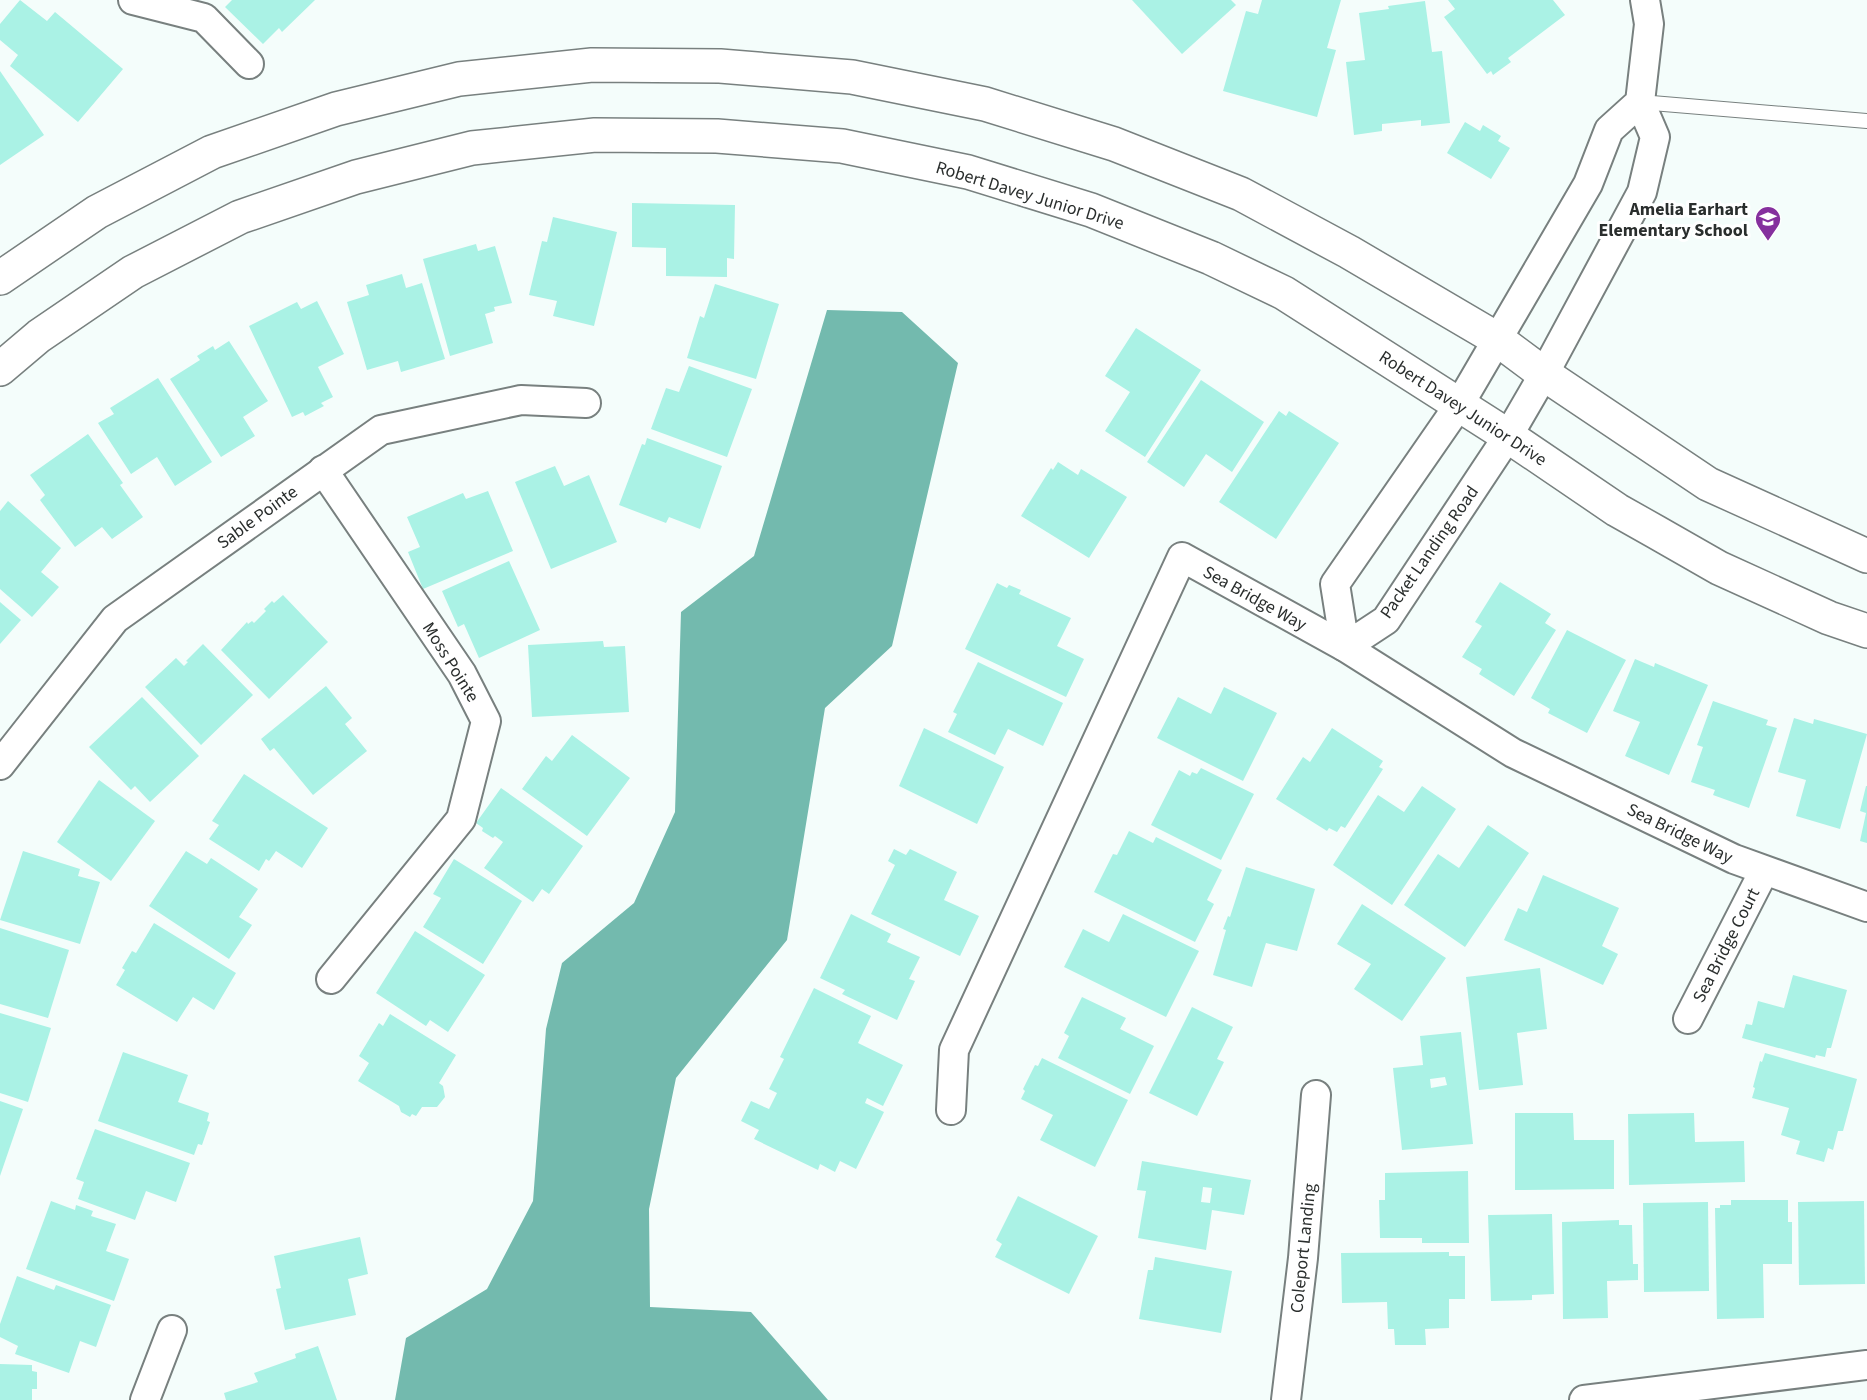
<svg xmlns="http://www.w3.org/2000/svg" width="1867" height="1400" font-family="'Source Sans 3',sans-serif">
<style>
.water{fill:#73baae}
.building{fill:#aaf2e5;fill-rule:evenodd}
.lines{fill:none;stroke-linecap:round;stroke-linejoin:round}
.service-casing{stroke:#78807f;stroke-width:16}
.minor-casing{stroke:#78807f;stroke-width:32}
.secondary-casing{stroke:#78807f;stroke-width:36}
.service{stroke:#fff;stroke-width:14}
.minor{stroke:#fff;stroke-width:28}
.secondary{stroke:#fff;stroke-width:33}
.labels{text-anchor:middle;stroke-width:6;stroke-linejoin:round;paint-order:stroke}
.street-label{font-size:18px;fill:#2a2e2d;stroke:#fff}
.poi-label{font-size:18px;font-weight:bold;fill:#2a2e2d;stroke:#fff;text-anchor:end}
</style>
<rect width="100%" height="100%" fill="#f4fdfb"/>
<polygon class="water" points="827,310 902,312 958,363 892,646 825,708 787,940 676,1078 649,1209 650,1307 751,1312 828,1400 395,1400 406,1338 487,1289 533,1201 546,1029 562,963 634,903 675,812 681,612 754,556"/>
<g class="building">
<polygon points="20,0 47,21 55,12 123,69 78,122 10,66 18,55 0,40 0,24"/>
<polygon points="232,0 315,0 282,32 279,28 263,44 225,7"/>
<polygon points="1132,0 1231,0 1236,5 1182,54"/>
<polygon points="1262,0 1341,0 1327,48 1336,50 1317,117 1223,91 1246,11 1258,14"/>
<polygon points="1448,0 1553,0 1565,15 1508,58 1511,62 1493,75 1491,71 1487,74 1444,17 1455,9"/>
<polygon points="1425,1 1432,52 1442,51 1450,123 1421,126 1421,120 1382,124 1382,131 1354,135 1346,62 1365,60 1359,13 1389,9 1388,6"/>
<polygon points="0,71 44,135 0,165"/>
<polygon points="1465,122 1480,131 1483,125 1501,136 1498,141 1510,148 1491,179 1447,153"/>
<polygon points="632,203 735,205 734,259 727,258 727,277 666,276 666,248 632,247"/>
<polygon points="553,217 617,232 594,326 553,316 557,301 529,295 542,241 547,242"/>
<polygon points="476,244 478,251 495,246 512,303 494,307 495,311 485,314 493,343 450,356 423,259"/>
<polygon points="402,274 406,288 422,283 445,359 401,372 398,361 367,370 347,302 369,295 366,285"/>
<polygon points="715,284 779,304 756,379 687,358 700,316 704,318"/>
<polygon points="317,301 344,354 318,367 333,397 321,403 324,406 305,416 303,412 292,417 249,326 297,302 301,309"/>
<polygon points="1136,328 1201,370 1145,457 1105,431 1130,392 1105,376"/>
<polygon points="229,341 268,401 243,417 255,436 221,457 170,379 200,360 197,356 213,346 215,350"/>
<polygon points="689,366 752,389 727,457 651,429 666,388 679,392"/>
<polygon points="158,378 212,462 175,486 157,457 131,474 98,423 114,414 110,408"/>
<polygon points="1201,380 1264,422 1232,472 1206,454 1184,487 1147,462"/>
<polygon points="1279,411 1286,416 1289,411 1339,443 1276,539 1219,502"/>
<polygon points="88,434 123,483 120,485 143,517 112,539 102,527 75,547 40,500 45,495 30,475"/>
<polygon points="647,438 722,466 700,529 669,517 666,523 619,505 642,444 645,445"/>
<polygon points="1058,462 1078,475 1081,469 1127,497 1089,558 1021,516 1051,468 1053,470"/>
<polygon points="555,466 564,486 589,475 617,542 551,569 515,482"/>
<polygon points="488,491 513,551 423,589 408,552 420,547 407,517 463,493 466,499"/>
<polygon points="8,501 61,548 41,572 59,587 32,617 0,589 0,511"/>
<polygon points="509,561 540,630 479,658 464,624 458,627 442,591"/>
<polygon points="1500,582 1551,614 1545,623 1556,630 1514,696 1479,674 1482,669 1462,657 1482,626 1475,622"/>
<polygon points="997,583 1007,588 1009,585 1021,590 1019,594 1071,618 1057,646 1084,659 1066,697 965,649"/>
<polygon points="283,595 328,642 269,699 221,650 247,622 248,624 252,621 254,623 266,611 264,609 272,601 274,603"/>
<polygon points="0,602 21,620 0,644"/>
<polygon points="1567,630 1626,660 1587,733 1548,713 1550,709 1531,698"/>
<polygon points="603,641 604,647 625,646 629,712 532,717 528,645"/>
<polygon points="203,644 253,695 201,745 145,687 176,658 184,666 188,662 186,661"/>
<polygon points="1635,659 1654,667 1655,663 1708,685 1669,775 1625,756 1640,722 1613,711"/>
<polygon points="978,662 1063,703 1043,746 1008,729 995,755 948,732 957,714 953,712"/>
<polygon points="326,686 352,718 345,724 367,751 313,795 274,748 270,751 261,739"/>
<polygon points="1224,687 1277,713 1243,781 1157,738 1178,697 1211,714"/>
<polygon points="142,697 199,756 150,802 135,786 131,790 89,747"/>
<polygon points="1713,701 1768,720 1766,725 1777,728 1749,808 1713,795 1715,790 1691,782 1703,747 1697,745"/>
<polygon points="1794,718 1813,724 1814,719 1867,734 1840,829 1796,816 1806,780 1778,772"/>
<polygon points="924,728 1004,767 977,824 899,786"/>
<polygon points="1332,728 1383,761 1379,767 1383,769 1345,828 1341,826 1337,832 1329,828 1327,831 1276,799 1303,757 1310,762"/>
<polygon points="572,735 630,778 587,836 522,789 546,756 552,761"/>
<polygon points="1201,768 1254,794 1221,860 1151,825 1179,770 1190,776 1192,772 1197,774"/>
<polygon points="244,774 328,828 302,868 276,851 269,861 266,859 259,871 209,839 219,825 212,821"/>
<polygon points="99,780 155,821 111,881 57,842"/>
<polygon points="1422,786 1456,809 1392,905 1333,865 1378,795 1404,812"/>
<polygon points="1866,786 1867,786 1867,843 1860,841 1866,813 1860,811"/>
<polygon points="501,788 583,846 549,894 542,889 533,902 484,868 503,842 495,836 493,838 482,831 483,828 476,823"/>
<polygon points="1488,825 1529,853 1465,947 1404,905 1438,854 1459,868"/>
<polygon points="1129,831 1153,843 1156,837 1222,870 1207,900 1214,904 1195,942 1094,892 1113,854 1117,855"/>
<polygon points="894,849 906,855 910,849 957,872 944,900 979,916 960,956 871,914 895,865 888,861"/>
<polygon points="23,851 80,869 78,876 100,882 80,944 0,920"/>
<polygon points="186,851 207,864 211,858 258,889 239,917 252,925 229,959 149,906"/>
<polygon points="454,859 522,901 483,964 423,927 441,898 433,894"/>
<polygon points="1246,867 1315,889 1297,951 1266,943 1252,987 1213,975 1226,930 1223,929 1228,916 1230,917"/>
<polygon points="1543,875 1619,908 1602,946 1618,954 1603,985 1504,940 1518,908 1527,912"/>
<polygon points="1362,904 1446,958 1402,1021 1354,989 1371,964 1337,944"/>
<polygon points="851,914 891,934 887,942 920,957 909,979 915,981 897,1020 842,994 845,990 820,978"/>
<polygon points="1123,914 1199,951 1166,1017 1064,967 1083,929 1109,942"/>
<polygon points="154,923 236,973 214,1010 193,997 177,1022 116,985 125,970 122,968 132,951 136,953"/>
<polygon points="0,928 69,950 48,1018 0,1004"/>
<polygon points="415,931 485,975 448,1032 430,1020 426,1026 376,993"/>
<polygon points="1540,968 1547,1029 1517,1033 1523,1085 1479,1090 1466,977"/>
<polygon points="1793,975 1847,990 1831,1048 1827,1048 1825,1057 1816,1055 1815,1058 1742,1038 1746,1024 1752,1025 1758,1001 1784,1008"/>
<polygon points="814,988 871,1016 858,1043 903,1065 883,1106 867,1098 865,1103 884,1112 856,1169 840,1161 835,1172 820,1164 818,1170 754,1139 759,1130 741,1121 751,1101 769,1109 777,1093 769,1089 784,1059 780,1057"/>
<polygon points="1082,997 1126,1018 1120,1029 1154,1046 1130,1094 1058,1058 1069,1036 1064,1033"/>
<polygon points="1192,1007 1233,1027 1217,1059 1224,1062 1197,1116 1149,1093"/>
<polygon points="0,1013 51,1028 28,1102 0,1093"/>
<polygon points="390,1014 456,1055 439,1083 443,1086 445,1097 437,1107 422,1107 416,1116 412,1114 410,1117 401,1112 399,1106 358,1081 369,1063 359,1056 379,1023 383,1026"/>
<path d="M1461 1032 1473 1144 1402 1150 1393 1068 1423 1065 1420 1036ZM1445 1077 1447 1085 1431 1088 1430 1079Z"/>
<polygon points="123,1052 188,1075 178,1102 209,1113 207,1121 210,1122 202,1145 198,1144 194,1155 98,1121"/>
<polygon points="1765,1053 1857,1079 1843,1131 1838,1131 1833,1150 1828,1148 1824,1162 1796,1154 1800,1141 1781,1135 1789,1108 1752,1098 1755,1088 1753,1087 1760,1061 1762,1062"/>
<polygon points="1042,1058 1128,1100 1095,1167 1040,1140 1053,1115 1021,1099 1025,1091 1023,1089 1035,1065 1038,1066"/>
<polygon points="0,1101 23,1109 0,1176"/>
<polygon points="1515,1113 1573,1113 1574,1140 1614,1140 1614,1189 1515,1190"/>
<polygon points="1694,1113 1695,1142 1744,1141 1745,1182 1629,1185 1628,1114"/>
<polygon points="95,1129 190,1163 176,1202 146,1191 135,1220 78,1199 84,1182 76,1179"/>
<path d="M1142 1161 1251 1180 1244 1215 1212 1210 1206 1250 1138 1238 1146 1191 1137 1190ZM1203 1187 1212 1188 1210 1203 1201 1202Z"/>
<polygon points="1468,1171 1469,1243 1422,1243 1422,1238 1380,1238 1379,1200 1385,1200 1385,1173"/>
<polygon points="1018,1196 1098,1236 1069,1294 995,1257 1002,1244 996,1240"/>
<polygon points="1731,1200 1788,1200 1788,1222 1792,1222 1792,1264 1763,1264 1764,1318 1717,1319 1715,1208 1720,1208 1720,1205 1731,1205"/>
<polygon points="51,1201 75,1210 76,1205 93,1211 91,1216 116,1224 106,1251 129,1259 114,1301 26,1269"/>
<polygon points="1864,1201 1865,1284 1799,1285 1798,1202"/>
<polygon points="1708,1202 1709,1291 1644,1292 1643,1203"/>
<polygon points="1552,1214 1554,1294 1532,1295 1532,1300 1491,1301 1488,1215"/>
<polygon points="1619,1220 1619,1225 1632,1225 1633,1264 1638,1264 1638,1280 1607,1281 1608,1318 1563,1319 1562,1222"/>
<polygon points="360,1237 368,1274 348,1279 356,1315 285,1330 276,1289 281,1288 274,1256"/>
<polygon points="1449,1252 1449,1256 1465,1256 1465,1299 1449,1299 1449,1328 1425,1329 1426,1345 1395,1345 1394,1329 1388,1329 1387,1302 1342,1303 1341,1253"/>
<polygon points="1155,1257 1232,1271 1221,1333 1139,1319 1148,1270 1153,1270"/>
<polygon points="17,1276 54,1290 56,1285 111,1305 96,1347 80,1341 69,1373 15,1354 18,1346 0,1337 0,1324"/>
<polygon points="318,1346 337,1400 226,1400 224,1393 258,1382 254,1373 296,1358 295,1354"/>
<polygon points="0,1364 32,1365 32,1371 37,1372 37,1389 32,1389 32,1400 0,1400"/>
</g>
<g class="lines">
<g class="service-casing">
<polyline id="service" points="1640,102 1867,121"/>
</g>
<g class="minor-casing">
<g id="minor">
<polyline points="133,0 204,18 249,64"/>
<polyline points="1640,102 1609,130 1588,184 1459,405 1335,584 1345,647 1386,620 1508,436 1544,374 1642,192 1655,137 1640,102 1649,24 1645,0"/>
<polyline points="323,470 462,674 486,721 461,819 331,979"/>
<polyline points="0,765 115,619 381,430 521,400 586,403"/>
<polyline points="1688,1019 1764,871"/>
<polyline points="951,1110 954,1050 1182,557 1345,647 1513,753 1734,859 1867,907"/>
<polyline points="145,1400 172,1330"/>
<polyline points="1286,1400 1303,1258 1316,1095"/>
<polyline points="1584,1400 1867,1365"/>
</g>
</g>
<g class="secondary-casing">
<g id="secondary">
<polyline points="0,278 97,212 212,152 336,109 459,79 592,65 720,66 852,77 985,104 1114,144 1241,194 1349,252 1497,339 1544,374 1708,484 1867,556"/>
<polyline points="0,369 39,336 133,272 240,217 356,177 472,148 595,135 717,136 842,146 968,172 1091,210 1211,258 1284,293 1508,436 1617,510 1656,532 1719,568 1829,618 1867,631"/>
</g>
</g>
<use href="#service" class="service"/>
<use href="#minor" class="minor"/>
<use href="#secondary" class="secondary"/>
</g>
<defs>
<g id="school-pin" transform="scale(1.35)"><path d="M0 17L-7.5 6A9.5 9.5 0 1 1 7.5 6Z" fill="#85309e" stroke="#fff"/><path d="M0-5L7-2L0 1L-7-2ZM-4 1L0 2.5L4 1V4Q0 6-4 4Z" fill="#fff"/></g>
</defs>
<g fill-rule="evenodd">
<use href="#school-pin" x="1768" y="219"/>
</g>
<g class="labels">
<g class="street-label">
<text transform="translate(1030 195) rotate(17)" y="6">Robert Davey Junior Drive</text>
<text transform="translate(1463 408) rotate(33)" y="6">Robert Davey Junior Drive</text>
<text transform="translate(257 517) rotate(-36)" y="6">Sable Pointe</text>
<text transform="translate(1429 552) rotate(-55)" y="6">Packet Landing Road</text>
<text transform="translate(1255 598) rotate(29)" y="6">Sea Bridge Way</text>
<text transform="translate(451 662) rotate(58)" y="6">Moss Pointe</text>
<text transform="translate(1680 833) rotate(26)" y="6">Sea Bridge Way</text>
<text transform="translate(1726 945) rotate(-63)" y="6">Sea Bridge Court</text>
<text transform="translate(1303 1248) rotate(-84)" y="6">Coleport Landing</text>
</g>
<g class="poi-label">
<text x="1748" y="215">Amelia Earhart<tspan x="1748" dy="21">Elementary School</tspan></text>
</g>
</g>
</svg>
